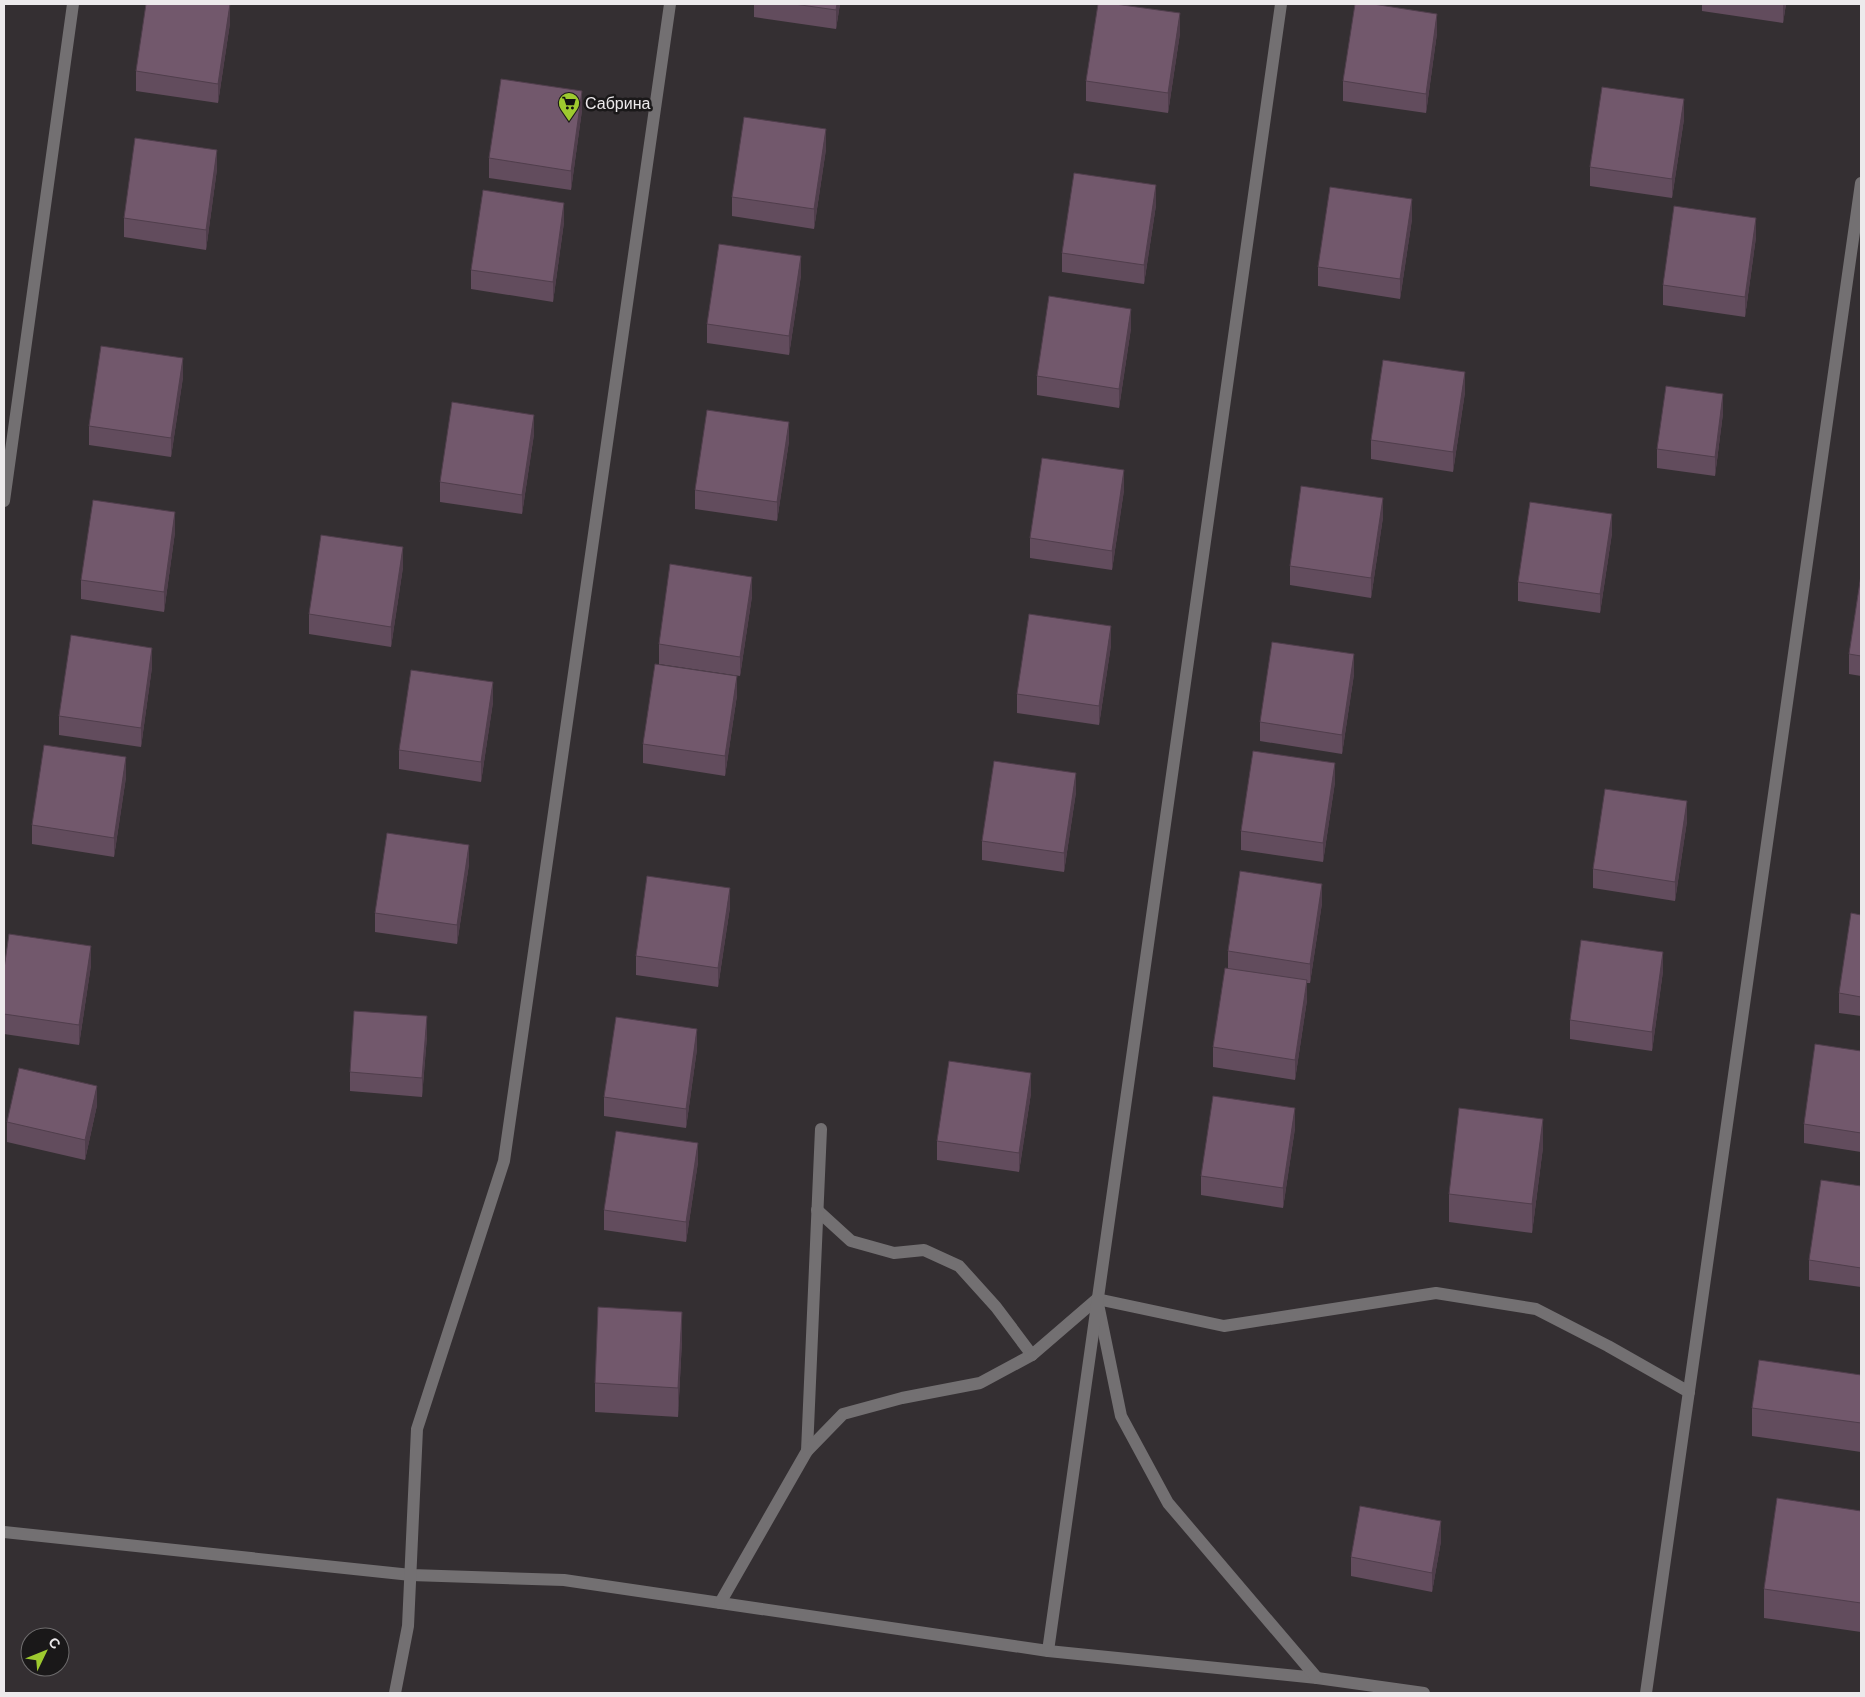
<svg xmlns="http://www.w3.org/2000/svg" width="1865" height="1697" font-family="Helvetica,sans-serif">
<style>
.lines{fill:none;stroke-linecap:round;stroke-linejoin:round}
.minor{stroke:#737072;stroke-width:12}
.wall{fill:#624c5d}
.shaded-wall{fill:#503e4c}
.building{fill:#72586c;stroke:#503e4c}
.labels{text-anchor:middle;stroke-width:5;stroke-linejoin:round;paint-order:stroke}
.poi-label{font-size:16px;fill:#edeaec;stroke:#1a1819;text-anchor:start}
</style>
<rect width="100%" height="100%" fill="#342f32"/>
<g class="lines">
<g class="minor">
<polyline points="4,501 73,4"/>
<polyline points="817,1210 851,1241 894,1253 924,1250 959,1266 996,1307 1032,1355"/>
<polyline points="1097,1299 1224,1326 1436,1293 1536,1309 1608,1346 1689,1392"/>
<polyline points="807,1451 821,1129"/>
<polyline points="4,1532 411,1575 564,1580 1048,1651 1317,1678 1424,1693"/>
<polyline points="720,1603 807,1451 843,1414 902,1398 980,1383 1032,1355 1097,1299 1121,1416 1168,1503 1317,1678"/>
<polyline points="1048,1651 1281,4"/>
<polyline points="395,1693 408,1626 417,1429 504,1161 670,4"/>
<polyline points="1646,1693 1861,183"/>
</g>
</g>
<g class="wall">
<polygon points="754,4 840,4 836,29 754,17"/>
<polygon points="1702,4 1786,4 1783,23 1702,11"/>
<polygon points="230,23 218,103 136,91 136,71"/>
<polygon points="1180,33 1168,113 1086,101 1086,81"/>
<polygon points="1437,33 1426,113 1343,101 1343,81"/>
<polygon points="582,110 571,190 489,178 489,158"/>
<polygon points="1684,119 1672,198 1590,186 1590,167"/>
<polygon points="826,149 814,229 732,216 732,197"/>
<polygon points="217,169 206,250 124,237 124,218"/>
<polygon points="1156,205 1144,284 1062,272 1062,253"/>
<polygon points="1412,219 1400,299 1318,286 1318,267"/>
<polygon points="564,222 553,302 471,289 471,270"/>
<polygon points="1756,237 1745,317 1663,305 1663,285"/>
<polygon points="801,275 789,355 707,343 707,324"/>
<polygon points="1131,328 1119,408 1037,395 1037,376"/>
<polygon points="183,377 171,457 89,445 89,426"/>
<polygon points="1465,392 1453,472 1371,459 1371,440"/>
<polygon points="1723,413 1715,476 1657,468 1657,449"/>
<polygon points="534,434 522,514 440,502 440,482"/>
<polygon points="789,441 777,521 695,509 695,490"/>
<polygon points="1124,490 1112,570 1030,558 1030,538"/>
<polygon points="1383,517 1371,598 1290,585 1290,566"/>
<polygon points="175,532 164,612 81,599 81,580"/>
<polygon points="1612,533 1600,613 1518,601 1518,582"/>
<polygon points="403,567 391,647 309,634 309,614"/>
<polygon points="1861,575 1861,676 1849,674 1849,654"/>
<polygon points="752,596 740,676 659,664 659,644"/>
<polygon points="1111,645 1099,725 1017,713 1017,694"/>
<polygon points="152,667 141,747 59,735 59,716"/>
<polygon points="1354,674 1342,754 1260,741 1260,722"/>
<polygon points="737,695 725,776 643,763 643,744"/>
<polygon points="493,702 481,782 399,769 399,750"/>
<polygon points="126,777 114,857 32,844 32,825"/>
<polygon points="1335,782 1323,862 1241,850 1241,831"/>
<polygon points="1076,792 1064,872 982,860 982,841"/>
<polygon points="1687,821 1675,901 1593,888 1593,869"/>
<polygon points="469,864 457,944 375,932 375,913"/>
<polygon points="1322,903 1310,983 1307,983 1307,1000 1295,1080 1213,1067 1213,1047 1228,968 1228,951"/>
<polygon points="730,907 718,987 636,975 636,956"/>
<polygon points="1861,915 1861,1016 1839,1013 1839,993"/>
<polygon points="91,965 79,1045 4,1034 4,969"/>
<polygon points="1663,971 1652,1051 1570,1039 1570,1020"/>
<polygon points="427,1036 422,1097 350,1091 350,1072"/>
<polygon points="697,1049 686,1128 604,1116 604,1097"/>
<polygon points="1861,1051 1861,1152 1804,1143 1804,1124"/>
<polygon points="1031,1093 1019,1172 937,1160 937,1141"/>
<polygon points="97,1105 85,1160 7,1142 7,1122"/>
<polygon points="1295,1128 1283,1208 1201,1195 1201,1176"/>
<polygon points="1543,1147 1532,1233 1449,1222 1449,1194"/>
<polygon points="698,1162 686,1242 604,1230 604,1210"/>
<polygon points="1861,1186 1861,1287 1809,1280 1809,1260"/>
<polygon points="682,1340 678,1417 595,1412 595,1383"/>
<polygon points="1861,1375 1861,1452 1752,1436 1752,1408"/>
<polygon points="1861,1511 1861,1632 1764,1618 1764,1589"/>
<polygon points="1441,1541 1432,1592 1351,1576 1351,1557"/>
</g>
<g class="shaded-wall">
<polygon points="230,4 230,23 218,103 218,84"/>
<polygon points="837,4 840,4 836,29 836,10"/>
<polygon points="1783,4 1786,4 1783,23"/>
<polygon points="1180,13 1180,33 1168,113 1168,93"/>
<polygon points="1437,14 1437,33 1426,113 1426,94"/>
<polygon points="582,91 582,110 571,190 571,171"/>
<polygon points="1684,99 1684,119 1672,198 1672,179"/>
<polygon points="826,129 826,149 814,229 814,209"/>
<polygon points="217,150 217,169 206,250 206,230"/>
<polygon points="1156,185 1156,205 1144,284 1144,265"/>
<polygon points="1412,199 1412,219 1400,299 1400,279"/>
<polygon points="564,203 564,222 553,302 553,282"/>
<polygon points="1756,218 1756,237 1745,317 1745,297"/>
<polygon points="801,256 801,275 789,355 789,336"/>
<polygon points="1131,309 1131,328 1119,408 1119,389"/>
<polygon points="183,358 183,377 171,457 171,438"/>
<polygon points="1465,372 1465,392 1453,472 1453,452"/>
<polygon points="1723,394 1723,413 1715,476 1715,457"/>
<polygon points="534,415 534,434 522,514 522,495"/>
<polygon points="789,422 789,441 777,521 777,502"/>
<polygon points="1124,470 1124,490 1112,570 1112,551"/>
<polygon points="1383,498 1383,517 1371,598 1371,578"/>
<polygon points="175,512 175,532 164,612 164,592"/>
<polygon points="1612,514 1612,533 1600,613 1600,594"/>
<polygon points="403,547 403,567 391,647 391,627"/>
<polygon points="752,577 752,596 740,676 740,657"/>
<polygon points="1111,626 1111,645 1099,725 1099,706"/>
<polygon points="152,648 152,667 141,747 141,728"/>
<polygon points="1354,654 1354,674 1342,754 1342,735"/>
<polygon points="737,676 737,695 725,776 725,756"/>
<polygon points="493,682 493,702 481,782 481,762"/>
<polygon points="126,757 126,777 114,857 114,838"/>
<polygon points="1335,763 1335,782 1323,862 1323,843"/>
<polygon points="1076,773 1076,792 1064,872 1064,853"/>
<polygon points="1687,801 1687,821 1675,901 1675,882"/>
<polygon points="469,845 469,864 457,944 457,925"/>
<polygon points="1322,884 1322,903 1310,983 1310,964"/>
<polygon points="730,888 730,907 718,987 718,968"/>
<polygon points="91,946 91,965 79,1045 79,1025"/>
<polygon points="1663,952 1663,971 1652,1051 1652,1032"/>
<polygon points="1307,980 1307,1000 1295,1080 1295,1060"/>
<polygon points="427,1016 427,1036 422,1097 422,1078"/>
<polygon points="697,1029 697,1049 686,1128 686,1109"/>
<polygon points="1031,1073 1031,1093 1019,1172 1019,1153"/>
<polygon points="97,1086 97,1105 85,1160 85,1140"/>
<polygon points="1295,1108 1295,1128 1283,1208 1283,1188"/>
<polygon points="1543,1119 1543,1147 1532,1233 1532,1204"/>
<polygon points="698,1143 698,1162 686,1242 686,1222"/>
<polygon points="682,1312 682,1340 678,1417 678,1388"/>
<polygon points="1441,1521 1441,1541 1432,1592 1432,1573"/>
</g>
<g class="building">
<polygon points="146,4 230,4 218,84 136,71"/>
<polygon points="794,4 837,4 836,10"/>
<polygon points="1098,4 1115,4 1180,13 1168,93 1086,81"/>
<polygon points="1355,4 1373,4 1437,14 1426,94 1343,81"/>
<polygon points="501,79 582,91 571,171 489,158"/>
<polygon points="1602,87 1684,99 1672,179 1590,167"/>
<polygon points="744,117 826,129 814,209 732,197"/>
<polygon points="135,138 217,150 206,230 124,218"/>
<polygon points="1074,173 1156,185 1144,265 1062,253"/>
<polygon points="1330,187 1412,199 1400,279 1318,267"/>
<polygon points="483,190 564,203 553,282 471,270"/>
<polygon points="1674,206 1756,218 1745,297 1663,285"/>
<polygon points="719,244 801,256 789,336 707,324"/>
<polygon points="1049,296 1131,309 1119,389 1037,376"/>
<polygon points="101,346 183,358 171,438 89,426"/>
<polygon points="1383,360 1465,372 1453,452 1371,440"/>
<polygon points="1666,386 1723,394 1715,457 1657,449"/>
<polygon points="452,402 534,415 522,495 440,482"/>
<polygon points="707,410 789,422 777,502 695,490"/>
<polygon points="1042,458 1124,470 1112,551 1030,538"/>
<polygon points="1301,486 1383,498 1371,578 1290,566"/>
<polygon points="93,500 175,512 164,592 81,580"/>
<polygon points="1530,502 1612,514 1600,594 1518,582"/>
<polygon points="321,535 403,547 391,627 309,614"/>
<polygon points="670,564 752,577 740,657 659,644"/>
<polygon points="1861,575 1861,656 1849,654"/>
<polygon points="1029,614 1111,626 1099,706 1017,694"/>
<polygon points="71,635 152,648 141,728 59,716"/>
<polygon points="1272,642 1354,654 1342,735 1260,722"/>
<polygon points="655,664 737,676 725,756 643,744"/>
<polygon points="411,670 493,682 481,762 399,750"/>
<polygon points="44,745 126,757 114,838 32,825"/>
<polygon points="1253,751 1335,763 1323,843 1241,831"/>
<polygon points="994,761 1076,773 1064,853 982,841"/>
<polygon points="1605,789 1687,801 1675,882 1593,869"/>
<polygon points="387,833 469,845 457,925 375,913"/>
<polygon points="1240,871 1322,884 1310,964 1228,951"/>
<polygon points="647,876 730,888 718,968 636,956"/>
<polygon points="1851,913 1861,915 1861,997 1839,993"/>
<polygon points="9,934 91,946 79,1025 4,1014 4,969"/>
<polygon points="1581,940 1663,952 1652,1032 1570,1020"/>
<polygon points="1225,968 1307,980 1295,1060 1213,1047"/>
<polygon points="354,1011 427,1016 422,1078 350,1072"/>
<polygon points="616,1017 697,1029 686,1109 604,1097"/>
<polygon points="1815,1044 1861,1051 1861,1133 1804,1124"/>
<polygon points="949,1061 1031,1073 1019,1153 937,1141"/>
<polygon points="19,1068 97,1086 85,1140 7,1122"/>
<polygon points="1213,1096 1295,1108 1283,1188 1201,1176"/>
<polygon points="1459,1108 1543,1119 1532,1204 1449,1194"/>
<polygon points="616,1131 698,1143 686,1222 604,1210"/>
<polygon points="1821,1180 1861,1186 1861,1268 1809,1260"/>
<polygon points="598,1307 682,1312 678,1388 595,1383"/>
<polygon points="1759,1360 1861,1375 1861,1423 1752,1408"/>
<polygon points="1777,1498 1861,1511 1861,1603 1764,1589"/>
<polygon points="1360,1506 1441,1521 1432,1573 1351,1557"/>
</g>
<defs>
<g id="supermarket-pin" transform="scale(1.125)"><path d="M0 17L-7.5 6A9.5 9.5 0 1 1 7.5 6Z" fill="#9eca2f" stroke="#1a1819"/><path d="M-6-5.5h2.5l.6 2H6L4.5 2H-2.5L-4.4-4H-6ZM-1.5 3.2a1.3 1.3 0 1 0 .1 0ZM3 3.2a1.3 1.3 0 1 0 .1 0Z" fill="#111"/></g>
</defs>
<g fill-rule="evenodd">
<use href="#supermarket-pin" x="569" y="103"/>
</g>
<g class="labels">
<g class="poi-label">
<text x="585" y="109">Сабрина</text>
</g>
</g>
<rect width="1865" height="1697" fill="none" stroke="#edeaec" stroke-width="10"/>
<g transform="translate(45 1652) rotate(47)"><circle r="24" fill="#1a1819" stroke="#6e6c6d"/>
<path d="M0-4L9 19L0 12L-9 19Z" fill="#9eca2f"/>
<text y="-8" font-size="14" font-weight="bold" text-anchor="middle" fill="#edeaec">С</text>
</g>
</svg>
